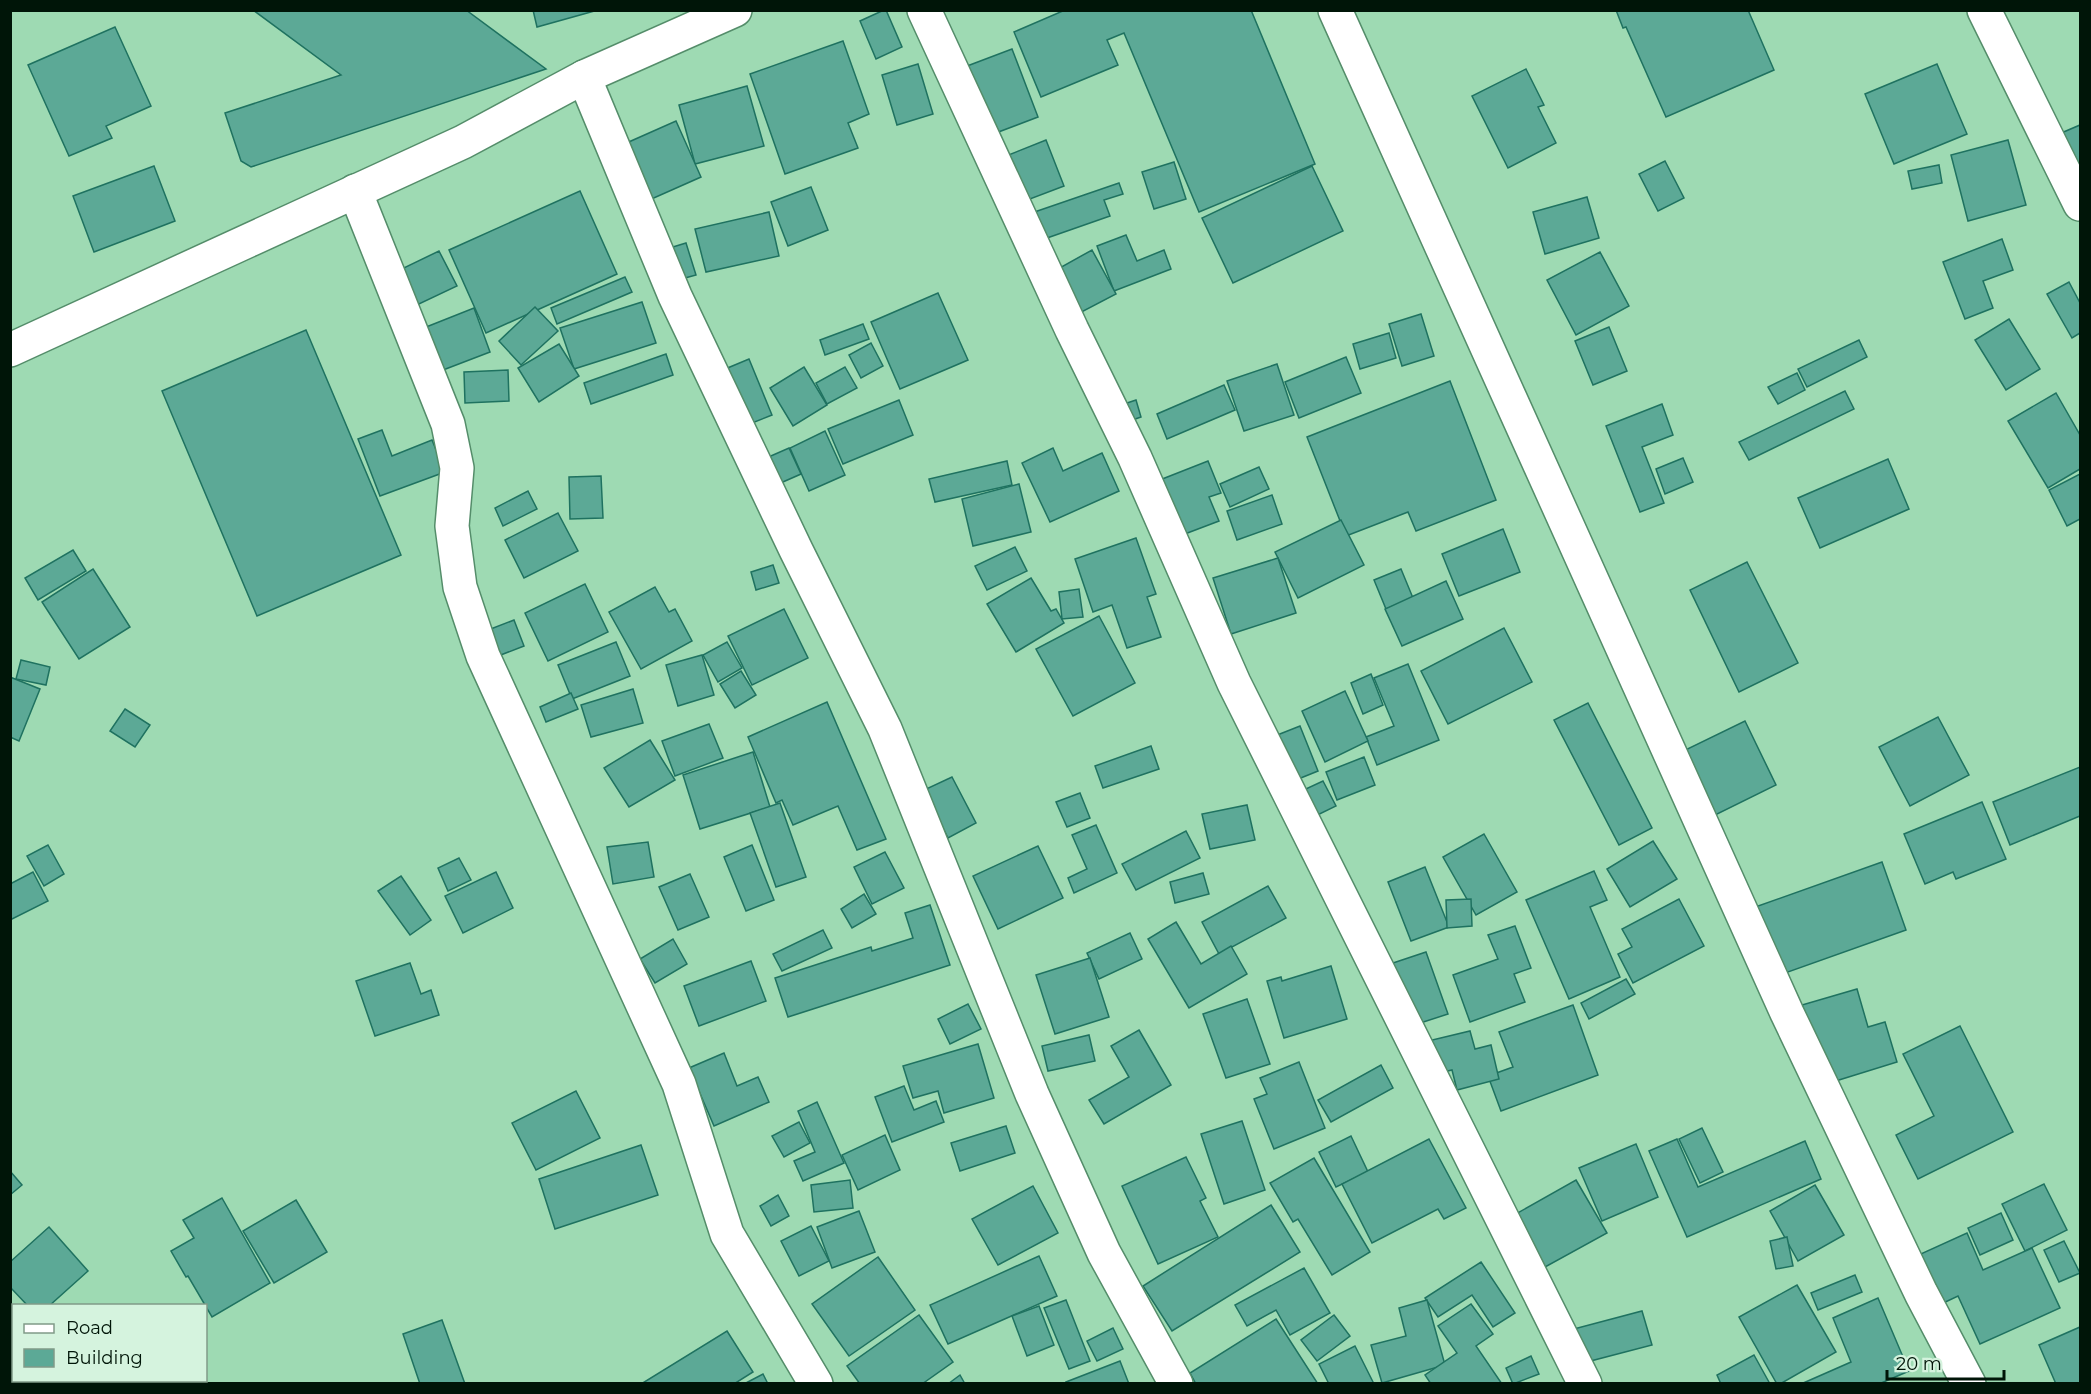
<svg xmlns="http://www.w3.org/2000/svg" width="2091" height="1394" font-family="Montserrat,sans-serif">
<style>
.building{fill:#5ca996;stroke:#1f7260;stroke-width:1.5}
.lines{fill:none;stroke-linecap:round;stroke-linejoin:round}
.minor-casing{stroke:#548d6a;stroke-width:36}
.secondary-casing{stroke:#548d6a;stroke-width:36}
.minor{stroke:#fff;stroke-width:33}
.secondary{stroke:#fff;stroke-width:33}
</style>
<rect width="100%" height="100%" fill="#9edab3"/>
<g class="building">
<polygon points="253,10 466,10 546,69 251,167 241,161 225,113 341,75"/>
<polygon points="533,10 598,10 537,27"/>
<polygon points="884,10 886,10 902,47 876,59 860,21"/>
<polygon points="1065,10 1251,10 1315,164 1199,212 1124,33 1107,40 1118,65 1041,97 1014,32"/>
<polygon points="1616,10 1748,10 1774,70 1666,117 1626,27 1623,28"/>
<polygon points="115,27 151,106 106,126 112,138 69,156 28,65"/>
<polygon points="843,41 869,114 848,123 858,148 785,174 750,74"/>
<polygon points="1012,49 1038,117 972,142 946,74"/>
<polygon points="918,64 933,114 897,125 882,75"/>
<polygon points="1937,64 1967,134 1894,164 1865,94"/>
<polygon points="1526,69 1544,105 1538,107 1556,143 1508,168 1472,96"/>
<polygon points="747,86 764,146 695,164 679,105"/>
<polygon points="676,121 701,177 647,201 622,145"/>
<polygon points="2080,125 2080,204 2052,137"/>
<polygon points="1046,140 1064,186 1014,205 996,160"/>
<polygon points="2008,140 2026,205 1968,221 1951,155"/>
<polygon points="1665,161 1684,198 1658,211 1639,174"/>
<polygon points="1174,162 1186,199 1154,209 1142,172"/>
<polygon points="1939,165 1942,183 1912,189 1908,171"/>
<polygon points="154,166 175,221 94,252 73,196"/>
<polygon points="1312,166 1343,231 1233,283 1202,218"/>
<polygon points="1119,183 1123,194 1104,200 1110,216 1027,245 1017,218"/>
<polygon points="811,187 828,230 788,246 771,202"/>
<polygon points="580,191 617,274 486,333 449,250"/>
<polygon points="1587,197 1599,238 1545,254 1533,212"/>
<polygon points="769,212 779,256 706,272 695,229"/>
<polygon points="1126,235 1137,261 1164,250 1171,269 1114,291 1097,246"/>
<polygon points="2002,239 2013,270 1983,281 1993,308 1965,319 1943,262"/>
<polygon points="686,243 696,275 674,281 663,250"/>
<polygon points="1092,250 1116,294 1070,318 1047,275"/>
<polygon points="439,251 457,286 402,312 385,277"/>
<polygon points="1600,252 1629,306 1576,335 1547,280"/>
<polygon points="625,277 632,292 557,324 551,308"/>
<polygon points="2069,282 2080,303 2080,333 2072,338 2047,294"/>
<polygon points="938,293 968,360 900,389 871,322"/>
<polygon points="642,302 656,343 574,369 560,328"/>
<polygon points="535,307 558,331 521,365 499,341"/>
<polygon points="474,308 490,352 417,380 401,337"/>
<polygon points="1421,314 1434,356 1402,366 1389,324"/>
<polygon points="2009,319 2040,369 2006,390 1975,340"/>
<polygon points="863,324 869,339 825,355 820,340"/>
<polygon points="1609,327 1627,371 1593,385 1575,341"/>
<polygon points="306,330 401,555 257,616 162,391"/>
<polygon points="1389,333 1396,358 1360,369 1353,344"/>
<polygon points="1859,340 1867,357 1807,387 1798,369"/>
<polygon points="871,343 883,366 861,378 849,355"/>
<polygon points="559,344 579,376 539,402 518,368"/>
<polygon points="666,354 673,375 591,404 584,383"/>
<polygon points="1346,357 1361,393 1299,418 1285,382"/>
<polygon points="749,359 772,415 742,427 718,372"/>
<polygon points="1277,364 1294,415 1244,431 1227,381"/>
<polygon points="804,367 827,405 793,426 770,388"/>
<polygon points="845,367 857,388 827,404 816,383"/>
<polygon points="508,370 509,401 465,403 464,372"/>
<polygon points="1797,373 1805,390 1778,404 1768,387"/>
<polygon points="1450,381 1496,500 1416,531 1408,512 1346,536 1307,437"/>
<polygon points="1224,385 1235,410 1167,439 1157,414"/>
<polygon points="1845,391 1854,409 1749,460 1739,442"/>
<polygon points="2056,393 2080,435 2080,469 2048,488 2008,421"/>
<polygon points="899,400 913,435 843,464 828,429"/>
<polygon points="1136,400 1141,417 1121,424 1115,407"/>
<polygon points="1662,404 1673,435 1642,447 1664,503 1640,512 1606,426"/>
<polygon points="382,430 392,456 432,440 445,472 380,496 358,439"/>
<polygon points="825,431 845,475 809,491 790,448"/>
<polygon points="789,448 801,474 767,489 755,463"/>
<polygon points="1053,448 1063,471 1102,453 1119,491 1050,522 1022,463"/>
<polygon points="1683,458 1693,482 1665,494 1656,469"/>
<polygon points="1888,459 1909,509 1820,548 1798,498"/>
<polygon points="1007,461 1012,485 935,502 929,479"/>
<polygon points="1208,461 1221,493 1209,497 1219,521 1169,540 1147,485"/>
<polygon points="1259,467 1269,489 1230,507 1220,484"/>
<polygon points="2080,474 2080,519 2067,526 2049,490"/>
<polygon points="601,476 603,518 570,519 569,477"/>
<polygon points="1019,484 1031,532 973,546 962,499"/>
<polygon points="528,491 537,509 503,526 495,508"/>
<polygon points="1272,495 1282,524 1237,540 1227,511"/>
<polygon points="558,513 578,551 524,578 505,540"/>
<polygon points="1341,520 1364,565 1298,598 1275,552"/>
<polygon points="1503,529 1520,572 1459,596 1442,554"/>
<polygon points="1136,538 1156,594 1147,597 1161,637 1127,648 1112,605 1093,612 1075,559"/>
<polygon points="1015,547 1027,571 987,590 975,566"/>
<polygon points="73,550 86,571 38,600 25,578"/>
<polygon points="1278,558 1296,613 1231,634 1213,578"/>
<polygon points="1747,562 1798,663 1739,692 1690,590"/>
<polygon points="773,565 779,583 756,590 751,572"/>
<polygon points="93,569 130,627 79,659 42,602"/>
<polygon points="1401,569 1413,598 1386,609 1374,580"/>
<polygon points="1031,578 1051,611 1056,609 1064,623 1016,652 987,604"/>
<polygon points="1446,581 1463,619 1402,646 1385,609"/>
<polygon points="585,584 608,632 548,661 525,613"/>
<polygon points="655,587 669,612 675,609 692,641 641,669 609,612"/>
<polygon points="1079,589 1083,617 1062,619 1059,592"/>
<polygon points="784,609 808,658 752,685 728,636"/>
<polygon points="1099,616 1135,683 1073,716 1036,649"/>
<polygon points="514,620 524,646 493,658 483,632"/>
<polygon points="1504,628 1532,682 1448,724 1421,671"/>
<polygon points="616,642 630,676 572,699 558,665"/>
<polygon points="727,642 742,668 718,682 703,655"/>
<polygon points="702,655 714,695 678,706 666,665"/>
<polygon points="21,660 50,667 46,685 16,679"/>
<polygon points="1408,664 1439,740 1377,765 1366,737 1394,726 1374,678"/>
<polygon points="741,671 756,695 735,708 720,684"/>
<polygon points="1371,674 1383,705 1363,714 1351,683"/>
<polygon points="10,677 40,689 19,741 10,737"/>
<polygon points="633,689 643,723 591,737 581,705"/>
<polygon points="1345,691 1368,741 1325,762 1302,711"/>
<polygon points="571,693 578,709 546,722 540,707"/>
<polygon points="827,702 886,839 857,850 838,806 793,825 782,800 776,803 748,737"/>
<polygon points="1588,703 1652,828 1619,845 1554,720"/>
<polygon points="125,709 150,725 135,747 110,731"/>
<polygon points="1938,717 1969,775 1910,806 1879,747"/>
<polygon points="1745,721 1776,785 1707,819 1675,755"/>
<polygon points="709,724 723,758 675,776 662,741"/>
<polygon points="1300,726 1318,771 1281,786 1262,741"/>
<polygon points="650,740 675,780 629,807 604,768"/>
<polygon points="1151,746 1159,769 1103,788 1095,766"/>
<polygon points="753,752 770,807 700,829 683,775"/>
<polygon points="1364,757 1375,785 1337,800 1326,772"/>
<polygon points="2080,767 2080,816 2010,845 1993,802"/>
<polygon points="952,777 976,823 948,838 924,790"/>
<polygon points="1323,781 1336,806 1295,826 1282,800"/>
<polygon points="1080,793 1090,818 1067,827 1056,802"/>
<polygon points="1982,802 2006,859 1956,879 1953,872 1925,884 1904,834"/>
<polygon points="780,803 806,877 776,887 750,813"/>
<polygon points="1247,805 1255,840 1210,849 1202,814"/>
<polygon points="1096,825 1117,873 1074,893 1068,878 1087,869 1072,835"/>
<polygon points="1186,831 1200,858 1136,890 1122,864"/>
<polygon points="1484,834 1517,892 1476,915 1443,857"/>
<polygon points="1653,841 1677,879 1630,907 1607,869"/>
<polygon points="648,842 654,877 613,884 607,847"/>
<polygon points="48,845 64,874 44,886 27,856"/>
<polygon points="752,845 774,900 746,911 724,857"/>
<polygon points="1038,846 1063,898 998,929 973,876"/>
<polygon points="885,852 904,888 872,904 854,867"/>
<polygon points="459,858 471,880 448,891 438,868"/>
<polygon points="1882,862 1906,930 1768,979 1744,911"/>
<polygon points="1425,867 1449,927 1411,941 1388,882"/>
<polygon points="1594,871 1607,900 1590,907 1620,977 1569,999 1526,900"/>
<polygon points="33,872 48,901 10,920 10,884"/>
<polygon points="496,872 513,908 463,933 445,896"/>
<polygon points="1203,873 1209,894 1175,903 1170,882"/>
<polygon points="690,874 709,917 678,930 659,887"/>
<polygon points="401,876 431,920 410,935 378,891"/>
<polygon points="1268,886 1286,918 1219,954 1202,922"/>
<polygon points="864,894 876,914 852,928 841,909"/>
<polygon points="1471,899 1472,926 1447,928 1446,900"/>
<polygon points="1679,899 1704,946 1633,983 1618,954 1632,947 1622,929"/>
<polygon points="930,905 950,965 788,1017 775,978 871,947 872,951 913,938 905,913"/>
<polygon points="1176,922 1201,964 1231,946 1247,974 1189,1008 1148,939"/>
<polygon points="1515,926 1531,968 1514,974 1525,1002 1470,1022 1453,975 1498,959 1488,935"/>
<polygon points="823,930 832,948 782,971 773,954"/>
<polygon points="1130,933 1142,959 1099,979 1087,953"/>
<polygon points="673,939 687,964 655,983 640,959"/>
<polygon points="1426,952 1448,1014 1411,1026 1390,964"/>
<polygon points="1090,958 1109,1017 1055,1034 1036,975"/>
<polygon points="751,961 766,1001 699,1026 684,986"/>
<polygon points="410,963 421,994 431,990 439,1015 375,1036 356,981"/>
<polygon points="1331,966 1347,1019 1284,1038 1267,981 1281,977 1282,981"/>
<polygon points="1626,979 1635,994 1589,1019 1581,1003"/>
<polygon points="1857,989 1868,1027 1885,1022 1897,1062 1826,1084 1802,1005"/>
<polygon points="1247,999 1270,1064 1226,1078 1203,1014"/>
<polygon points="968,1004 981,1029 950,1044 938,1019"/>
<polygon points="1573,1005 1598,1075 1501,1111 1488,1076 1513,1067 1499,1032"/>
<polygon points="1960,1026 2013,1132 1918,1179 1896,1135 1934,1116 1903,1054"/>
<polygon points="1139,1030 1171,1085 1104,1124 1089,1100 1129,1077 1111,1046"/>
<polygon points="1470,1031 1475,1049 1491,1045 1499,1079 1457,1090 1452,1070 1435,1074 1428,1041"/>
<polygon points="1089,1035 1095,1061 1048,1071 1042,1046"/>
<polygon points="978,1044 994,1098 944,1113 938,1091 913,1098 903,1066"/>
<polygon points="724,1053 737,1086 758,1077 769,1102 714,1126 689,1068"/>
<polygon points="1299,1062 1325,1128 1274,1149 1254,1099 1267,1094 1260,1078"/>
<polygon points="1381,1065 1393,1088 1331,1122 1318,1100"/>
<polygon points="904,1086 914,1110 936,1101 944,1122 892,1142 875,1097"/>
<polygon points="576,1091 600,1138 536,1170 512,1123"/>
<polygon points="817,1102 844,1163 803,1181 794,1161 815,1152 798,1111"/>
<polygon points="1242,1121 1265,1190 1224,1204 1201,1134"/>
<polygon points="799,1122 810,1143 784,1157 772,1136"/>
<polygon points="1006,1126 1015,1153 960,1171 951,1143"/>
<polygon points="1702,1128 1723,1172 1700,1183 1679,1139"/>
<polygon points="885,1135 900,1170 858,1190 842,1155"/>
<polygon points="1351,1136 1368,1172 1336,1187 1319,1152"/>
<polygon points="1429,1139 1466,1208 1444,1219 1438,1209 1372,1243 1342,1184"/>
<polygon points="1677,1139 1698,1187 1805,1141 1821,1179 1687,1237 1649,1151"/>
<polygon points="1636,1144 1658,1197 1602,1221 1579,1168"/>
<polygon points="641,1145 658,1195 555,1229 539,1179"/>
<polygon points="1186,1157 1206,1198 1200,1201 1218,1237 1158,1264 1122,1186"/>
<polygon points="1314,1158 1370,1252 1332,1275 1298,1219 1293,1222 1270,1183"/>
<polygon points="10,1171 22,1185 10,1195"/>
<polygon points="850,1180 853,1208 814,1212 811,1185"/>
<polygon points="1576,1180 1607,1233 1536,1272 1507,1219"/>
<polygon points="2044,1184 2067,1230 2025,1251 2002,1204"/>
<polygon points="1815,1185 1844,1235 1798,1261 1770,1211"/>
<polygon points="1033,1186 1058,1233 998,1265 972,1219"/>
<polygon points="778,1195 789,1216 771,1226 760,1206"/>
<polygon points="222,1198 270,1283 212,1317 188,1276 186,1277 171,1251 194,1238 183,1220"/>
<polygon points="296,1200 327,1252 274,1283 243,1231"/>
<polygon points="1271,1205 1300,1252 1172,1331 1143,1286"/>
<polygon points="859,1211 875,1252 832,1268 817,1227"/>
<polygon points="2001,1213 2013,1240 1980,1255 1968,1228"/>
<polygon points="811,1226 829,1261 799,1276 781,1241"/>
<polygon points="49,1227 88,1271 49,1306 28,1306 10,1287 10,1262"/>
<polygon points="1967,1233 1983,1270 2032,1248 2060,1308 1980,1344 1958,1296 1937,1306 1914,1257"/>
<polygon points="1787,1237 1793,1266 1776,1269 1770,1241"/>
<polygon points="2064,1241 2080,1273 2059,1282 2044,1250"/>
<polygon points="1039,1256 1057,1296 948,1344 930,1305"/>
<polygon points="878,1257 915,1310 849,1356 812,1304"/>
<polygon points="1481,1262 1515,1313 1493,1327 1472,1295 1438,1317 1425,1298"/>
<polygon points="1304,1268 1330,1313 1290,1335 1276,1310 1247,1326 1235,1305"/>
<polygon points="1855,1275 1862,1292 1818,1310 1811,1293"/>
<polygon points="1797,1285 1836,1352 1780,1384 1777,1384 1739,1317"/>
<polygon points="1878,1298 1909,1371 1879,1384 1801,1384 1851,1362 1833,1318"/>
<polygon points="1066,1300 1090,1361 1069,1369 1044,1308"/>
<polygon points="1427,1300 1445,1365 1382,1383 1371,1345 1406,1336 1399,1308"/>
<polygon points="1471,1304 1493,1334 1476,1346 1502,1384 1431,1384 1425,1375 1457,1353 1438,1326"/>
<polygon points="1039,1306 1054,1345 1027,1356 1012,1316"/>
<polygon points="1642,1311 1652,1345 1579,1364 1570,1330"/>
<polygon points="919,1315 953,1362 922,1384 860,1384 847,1366"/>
<polygon points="1334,1315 1350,1336 1317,1361 1301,1340"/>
<polygon points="1276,1319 1318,1384 1196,1384 1190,1373"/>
<polygon points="442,1320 465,1384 420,1384 403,1334"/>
<polygon points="2080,1327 2080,1384 2056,1384 2039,1345"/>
<polygon points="1113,1328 1123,1349 1097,1361 1087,1341"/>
<polygon points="727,1331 753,1372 734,1384 641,1384"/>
<polygon points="1355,1346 1374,1384 1329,1384 1319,1364"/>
<polygon points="1754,1355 1770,1384 1721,1384 1717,1375"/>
<polygon points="1531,1356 1539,1374 1513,1384 1506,1368"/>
<polygon points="1120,1361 1129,1384 1067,1384 1066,1382"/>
<polygon points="763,1374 768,1384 744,1384"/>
<polygon points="960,1375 965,1384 948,1384"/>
</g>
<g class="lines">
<g class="minor-casing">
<g id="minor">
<polyline points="924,10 1072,330 1135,458 1234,683 1585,1384"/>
<polyline points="1335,10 1787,1013 1921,1293 1969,1384"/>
<polyline points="1984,10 2080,204"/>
<polyline points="584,77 675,296 796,550 885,729 1032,1094 1104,1253 1176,1384"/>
<polyline points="355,191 448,424 457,468 452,526 460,587 483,656 679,1084 727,1234 816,1384"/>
</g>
</g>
<g class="secondary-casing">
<polyline id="secondary" points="10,350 463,142 584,77 735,10"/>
</g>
<use href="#minor" class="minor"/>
<use href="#secondary" class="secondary"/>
</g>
<rect width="2091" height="1394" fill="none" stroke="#001508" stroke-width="24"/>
<rect x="12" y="1304" width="195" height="78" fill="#d5f3de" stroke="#809a88" stroke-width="1.5"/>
<rect x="24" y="1324" width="30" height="9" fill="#ffffff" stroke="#809a88" stroke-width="1.5"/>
<text x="66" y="1334" font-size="18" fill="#001508">Road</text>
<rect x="24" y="1349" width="30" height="18" fill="#5ca996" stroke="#809a88" stroke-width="1.5"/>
<text x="66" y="1364" font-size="18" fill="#001508">Building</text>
<path d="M1887 1370v9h117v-9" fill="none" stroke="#001508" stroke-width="3"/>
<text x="1896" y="1370" font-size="18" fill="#001508" stroke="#d5f3de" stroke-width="4.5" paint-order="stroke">20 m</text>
</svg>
